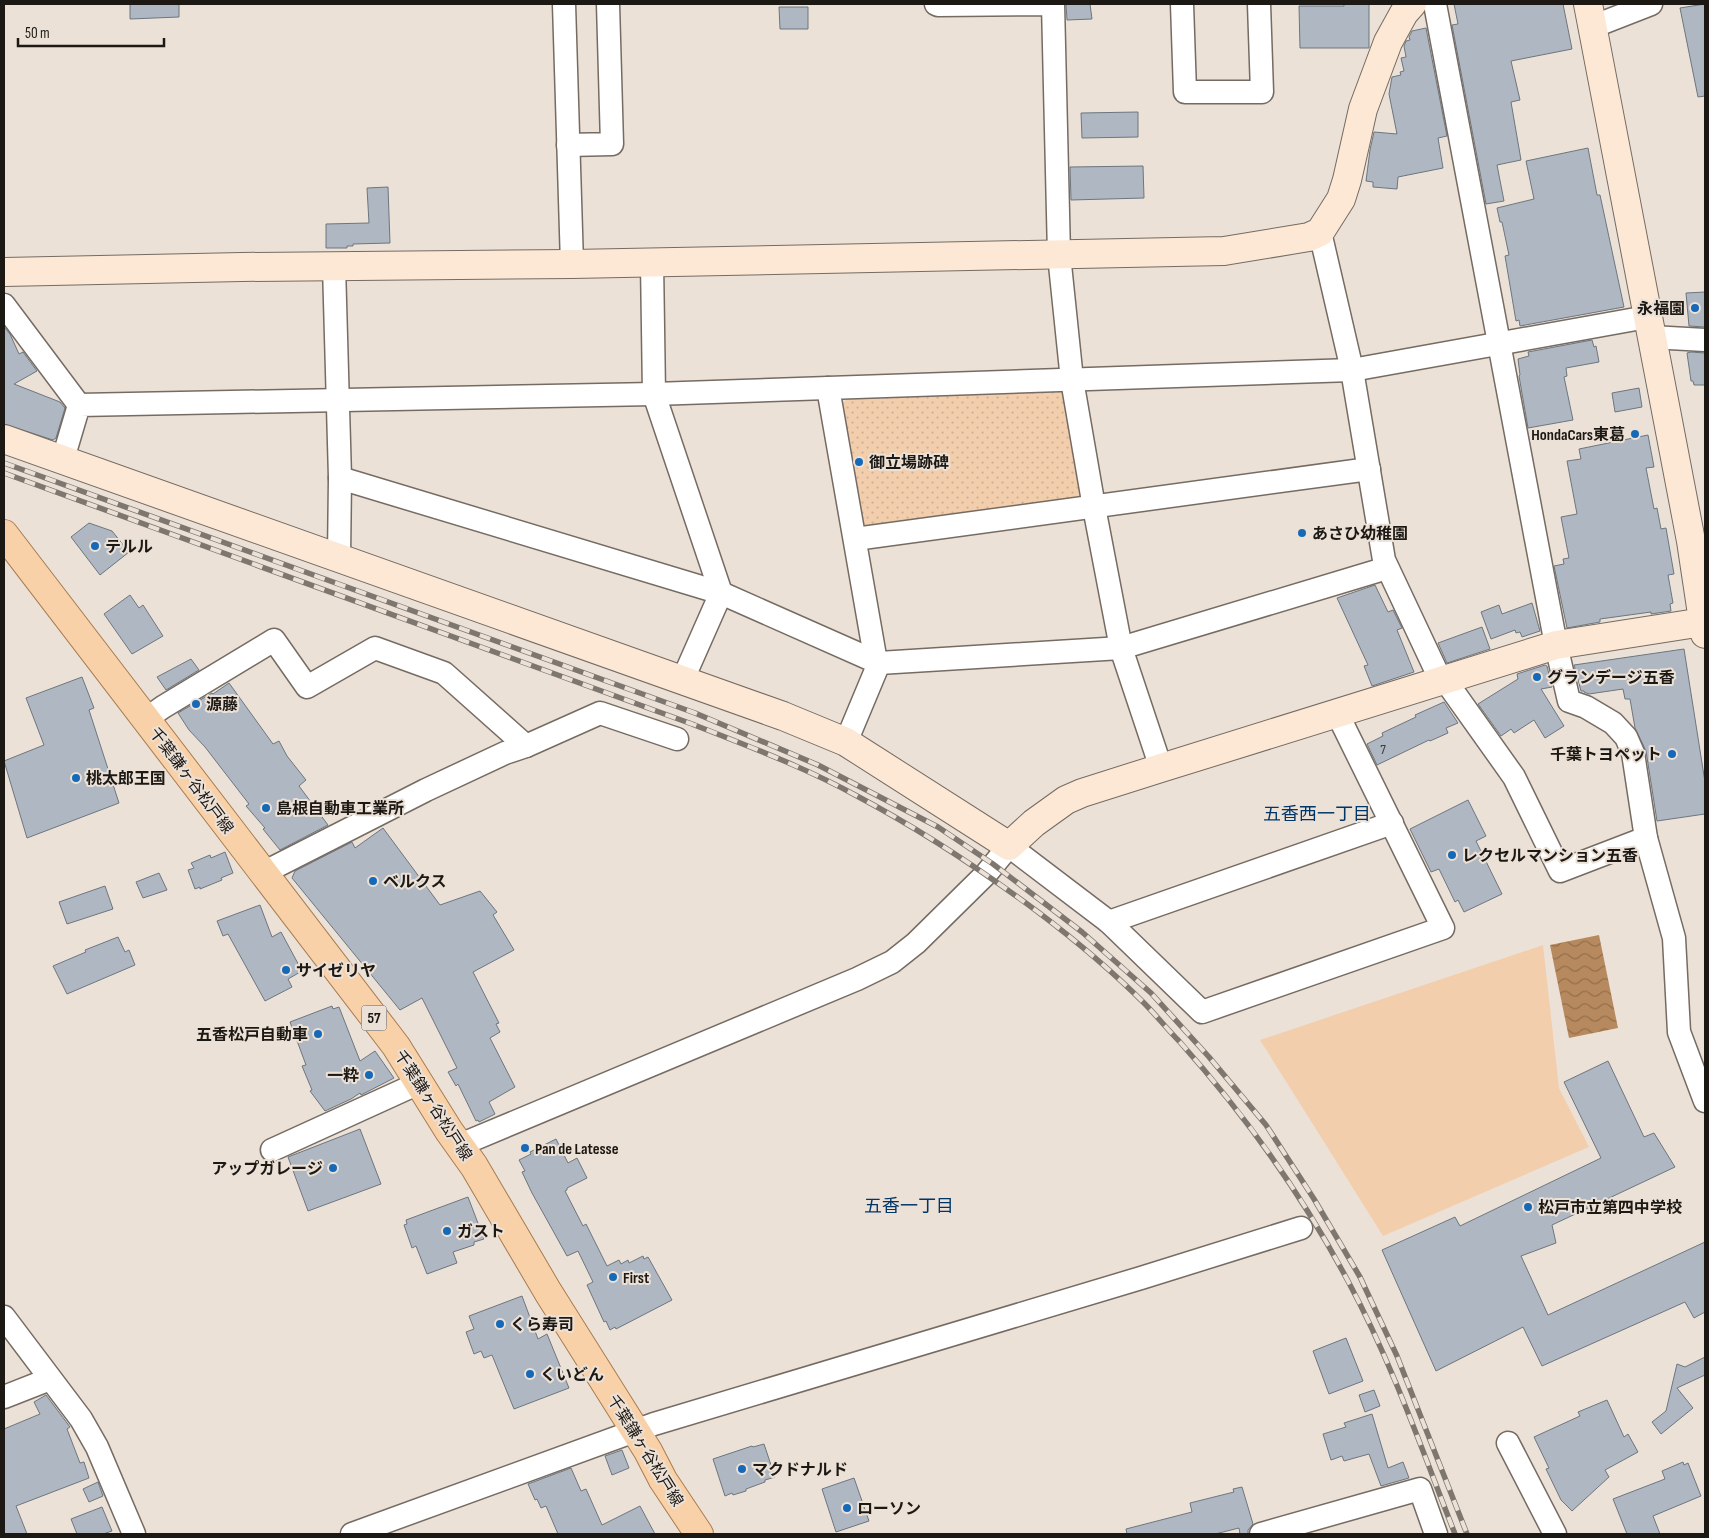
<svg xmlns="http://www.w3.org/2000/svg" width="1709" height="1538" font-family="'Sofia Sans Condensed','Noto Sans JP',sans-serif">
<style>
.grass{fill:#f2cead}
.park{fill:url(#park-dots)}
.water{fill:url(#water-waves)}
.building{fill:#aeb7c2;stroke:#6d767f}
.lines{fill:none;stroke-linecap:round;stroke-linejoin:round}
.street-casing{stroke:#756b62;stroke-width:25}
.secondary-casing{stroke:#756b62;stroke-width:30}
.primary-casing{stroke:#a87c50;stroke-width:30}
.street{stroke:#fff;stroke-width:22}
.secondary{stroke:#fce8d4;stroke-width:28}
.primary{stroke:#f8d1a9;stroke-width:28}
.rail-casing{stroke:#7e7770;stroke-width:5.5}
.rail{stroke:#ece1d7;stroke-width:4;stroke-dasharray:11;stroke-linecap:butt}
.poi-dot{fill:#1569b7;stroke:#ece1d7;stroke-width:2}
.labels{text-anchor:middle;stroke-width:4;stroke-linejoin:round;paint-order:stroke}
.number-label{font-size:14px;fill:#404040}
.shield{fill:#ece1d7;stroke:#5a544e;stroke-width:1}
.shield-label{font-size:15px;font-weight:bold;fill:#1c1814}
.poi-label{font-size:16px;font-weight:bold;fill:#1c1814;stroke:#ece1d7;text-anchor:start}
.street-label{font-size:16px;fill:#1c1814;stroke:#ece1d7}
.neighbourhood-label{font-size:18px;fill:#003667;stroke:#ece1d7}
</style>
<defs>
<pattern id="park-dots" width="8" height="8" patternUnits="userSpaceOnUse" patternTransform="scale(1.25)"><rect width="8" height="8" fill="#f2cead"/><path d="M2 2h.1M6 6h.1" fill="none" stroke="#cfb094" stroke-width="1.8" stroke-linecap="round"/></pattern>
<pattern id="water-waves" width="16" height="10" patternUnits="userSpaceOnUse" patternTransform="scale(1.25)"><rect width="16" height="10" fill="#b7895e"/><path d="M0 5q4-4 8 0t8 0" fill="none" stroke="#946f4c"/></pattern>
</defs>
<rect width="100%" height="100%" fill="#ece1d7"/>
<polygon class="grass" points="1543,945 1559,1088 1589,1147 1383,1236 1260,1040"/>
<polygon class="park" points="1058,389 1068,398 1084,495 1077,502 862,530 842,404 849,397"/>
<polygon class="water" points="1599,935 1618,1028 1569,1038 1550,945"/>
<g class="building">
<polygon points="130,4 179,4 179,17 130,19"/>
<polygon points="1066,4 1090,4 1092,19 1067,20"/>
<polygon points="1344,4 1369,4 1369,48 1300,48 1299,6 1344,6"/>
<polygon points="1454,4 1563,4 1572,49 1511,61 1520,100 1511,102 1521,160 1497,165 1504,201 1486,204 1452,25 1458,24"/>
<polygon points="1705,4 1705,96 1698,97 1680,8"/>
<polygon points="779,7 808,7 808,29 780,29"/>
<polygon points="1426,28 1447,136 1438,138 1443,168 1398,177 1397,189 1373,187 1373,182 1366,181 1370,150 1374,132 1397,134 1389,94 1392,77 1401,75 1400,72 1404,71 1401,58 1406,57 1404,46 1406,41 1410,40 1409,37 1412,31"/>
<polygon points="1138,112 1138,137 1082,138 1081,113"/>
<polygon points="1588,148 1597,195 1600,195 1624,307 1520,326 1519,320 1516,321 1505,256 1509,255 1502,222 1500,222 1497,208 1534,199 1526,161"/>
<polygon points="1143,166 1144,198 1071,200 1070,167"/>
<polygon points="388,187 390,243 353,244 353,246 347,246 347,248 326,248 326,224 369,223 367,188"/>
<polygon points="1705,292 1705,327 1689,326 1686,293"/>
<polygon points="4,327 10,334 19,354 23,352 37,371 14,384 60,402 65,408 56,438 53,440 4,424"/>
<polygon points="1592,340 1594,347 1596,346 1599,362 1566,368 1567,376 1564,377 1573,420 1528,428 1519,376 1520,375 1518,359 1529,356 1528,352"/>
<polygon points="1691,352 1705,353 1705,385 1694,385 1693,381 1691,381 1687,353"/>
<polygon points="1639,388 1642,407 1615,412 1612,393"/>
<polygon points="1648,435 1654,467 1646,468 1654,509 1657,508 1661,529 1666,528 1674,574 1668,575 1673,603 1670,604 1671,611 1651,614 1651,612 1600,619 1600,622 1567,628 1554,566 1564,564 1563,559 1569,558 1561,517 1577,514 1567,461 1581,459 1579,449"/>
<polygon points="89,523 112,531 129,552 100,575 71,537"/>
<polygon points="1375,585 1388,612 1393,610 1402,628 1397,630 1414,672 1372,686 1364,666 1368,665 1337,598"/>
<polygon points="130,595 139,608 143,605 163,636 132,654 104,614"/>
<polygon points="1532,603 1540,631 1522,637 1520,632 1516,633 1515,630 1491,639 1481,612 1499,605 1502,614"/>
<polygon points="1482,627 1490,649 1447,663 1438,643"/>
<polygon points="1684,649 1705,782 1705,814 1657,821 1646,751 1635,728 1630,699 1625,699 1623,689 1589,694 1584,692 1584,691 1581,691 1574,665"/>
<polygon points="191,659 199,670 166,690 157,677"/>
<polygon points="1545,665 1547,666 1552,687 1541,689 1564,726 1545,738 1534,720 1514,733 1511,729 1501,736 1478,704 1518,679 1517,674"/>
<polygon points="82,677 94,708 89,710 119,803 27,838 4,761 44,745 26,698"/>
<polygon points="229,683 273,744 279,741 287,756 306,780 299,786 328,825 280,850 263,829 265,828 246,806 249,804 205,747 189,730 178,713 212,693 213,694"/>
<polygon points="1444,702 1458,723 1446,728 1448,733 1430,741 1429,740 1377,765 1367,744 1383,736 1382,733 1416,717 1415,715"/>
<polygon points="1468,800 1486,836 1476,841 1502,894 1464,912 1458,900 1455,902 1439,869 1431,872 1410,829"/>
<polygon points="383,828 440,905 480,891 497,912 493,915 514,950 473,972 499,1023 496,1024 500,1032 490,1038 515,1087 489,1102 495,1114 479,1122 478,1120 476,1121 458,1084 456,1086 448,1072 457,1068 422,998 400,1010 292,878 295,871 352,842 355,848"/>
<polygon points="225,852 233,873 221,878 222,880 200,889 200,887 195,889 188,870 194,868 191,863 210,855 211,858"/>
<polygon points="159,873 167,890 143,898 136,882"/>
<polygon points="105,886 113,909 67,924 59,902"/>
<polygon points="260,905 272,937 281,932 302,971 288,979 292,987 265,1001 228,934 223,936 217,921"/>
<polygon points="118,937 125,952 129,950 135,965 67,994 53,966 86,952 85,950"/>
<polygon points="332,1006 333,1009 339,1007 360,1061 375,1051 394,1078 361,1095 360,1093 351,1099 325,1111 310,1091 312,1090 302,1066 306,1065 290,1022"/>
<polygon points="1608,1061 1644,1137 1654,1133 1675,1167 1552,1225 1556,1243 1521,1256 1548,1315 1705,1242 1705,1312 1694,1318 1685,1302 1542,1366 1523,1327 1436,1371 1382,1250 1455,1217 1460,1226 1601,1158 1564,1082"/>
<polygon points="360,1129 381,1184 308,1211 288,1157"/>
<polygon points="556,1139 568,1163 577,1158 587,1178 567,1188 567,1190 565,1191 583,1226 586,1224 607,1266 619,1260 621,1264 628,1260 629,1263 643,1256 644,1259 648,1257 672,1300 616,1329 615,1327 610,1330 606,1321 604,1322 587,1285 593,1282 578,1251 567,1256 532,1193 522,1172 525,1171 519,1160 531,1154 530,1152"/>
<polygon points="468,1197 484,1239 474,1242 474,1245 453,1252 457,1263 427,1274 416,1246 412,1248 404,1225 407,1224 406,1220"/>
<polygon points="522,1296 538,1339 547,1334 569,1388 514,1409 492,1355 484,1358 481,1351 474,1354 466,1332 474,1329 469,1316"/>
<polygon points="1346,1338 1363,1381 1329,1394 1313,1351"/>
<polygon points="1705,1357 1705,1375 1677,1388 1693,1408 1661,1434 1652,1422 1666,1411 1677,1364 1685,1367"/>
<polygon points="1374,1390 1380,1406 1365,1412 1359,1395"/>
<polygon points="46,1395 70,1427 67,1429 80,1463 84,1462 89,1478 16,1506 27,1534 4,1534 4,1429 40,1414 34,1402"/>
<polygon points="1607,1400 1624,1437 1628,1434 1638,1452 1605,1470 1609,1477 1572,1511 1561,1500 1546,1469 1549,1468 1534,1437 1580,1416 1578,1412"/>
<polygon points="1372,1414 1388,1468 1403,1462 1409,1478 1381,1486 1369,1454 1344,1461 1342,1456 1331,1460 1323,1434 1346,1427 1344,1423"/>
<polygon points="764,1444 775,1477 765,1480 765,1482 746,1489 746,1491 733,1495 732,1493 725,1496 713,1459 752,1446 753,1447"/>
<polygon points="622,1450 629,1468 612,1475 605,1456"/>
<polygon points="1683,1462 1684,1465 1688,1463 1701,1496 1653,1516 1660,1534 1627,1534 1613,1499 1665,1479 1662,1471"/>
<polygon points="571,1468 581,1491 586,1489 602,1525 640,1506 655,1534 558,1534 546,1506 541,1508 537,1499 535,1500 528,1484"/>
<polygon points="854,1478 869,1521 836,1532 822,1489"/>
<polygon points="98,1482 103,1496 89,1502 83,1489"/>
<polygon points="1242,1487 1253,1524 1248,1530 1248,1534 1240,1534 1239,1528 1215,1534 1127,1534 1126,1529 1192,1512 1190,1503 1234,1492 1233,1489"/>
<polygon points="102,1507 112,1531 103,1534 77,1534 71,1519"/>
</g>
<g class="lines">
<g class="street-casing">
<g id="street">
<polyline points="564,4 572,264"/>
<polyline points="936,4 938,5 1053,4 1059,255 1072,380 1094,507 1121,648 1161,768"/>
<polyline points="1182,4 1185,92 1262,92 1259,4"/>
<polyline points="1435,4 1556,645 1569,701 1586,707 1613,723 1626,737 1633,753 1646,838 1674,938 1679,1032 1705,1101"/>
<polyline points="1592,27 1651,4"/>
<polyline points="568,145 612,144 608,4"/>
<polyline points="1320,232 1352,370 1384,560 1441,681"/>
<polyline points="652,262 654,394 721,593 683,679"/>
<polyline points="334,266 340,478 339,557"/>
<polyline points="4,305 79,405"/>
<polyline points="1651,337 1705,340"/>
<polyline points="828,388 876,662"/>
<polyline points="63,459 79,405 654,394 1352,370 1647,317"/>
<polyline points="340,478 721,593 879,663 1121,648 1387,568"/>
<polyline points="855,539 1369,469"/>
<polyline points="1445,680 1514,777 1560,871 1646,838"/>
<polyline points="146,719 163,707 274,640 307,687 375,648 444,673 526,746"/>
<polyline points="846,742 879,663"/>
<polyline points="263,873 426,790 505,753 526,746 600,713 677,739"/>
<polyline points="1109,922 1392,823"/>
<polyline points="460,1145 857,979 892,962 916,943 986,874 1009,846 1109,922 1202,1012 1443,928 1337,713"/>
<polyline points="272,1150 419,1083"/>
<polyline points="4,1317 81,1419 97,1447 134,1534"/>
<polyline points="4,1397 50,1379"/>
<polyline points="1508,1443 1555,1534"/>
<polyline points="352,1534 654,1424 1141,1278 1301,1228"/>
<polyline points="1261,1534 1420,1489 1436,1534"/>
</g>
</g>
<g class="secondary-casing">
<g id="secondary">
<polyline points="1588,4 1691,541 1705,634"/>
<polyline points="4,272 242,267 572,264 1224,251 1309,237 1320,232 1341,199 1347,180 1363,109 1388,42 1404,13 1412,4"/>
<polyline points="4,439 783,716 846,742 1009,846 1034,823 1066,800 1082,793 1161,768 1556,645 1703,622"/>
</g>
</g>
<g class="primary-casing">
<polyline id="primary" points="4,534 396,1046 449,1131 474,1166 548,1292 648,1451 663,1480 699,1534"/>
</g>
<use href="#street" class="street"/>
<use href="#secondary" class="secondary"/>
<use href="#primary" class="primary"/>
<g class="rail-casing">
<g id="rail">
<polyline points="4,463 695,713 818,765 938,827 993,864 1082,932 1151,993 1209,1057 1266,1125 1314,1199 1360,1277 1397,1356 1467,1534"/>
<path d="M4 473 692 724C748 746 804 767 857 796 921 830 980 869 1038 912 1075 940 1111 970 1144 1003 1156 1015 1167 1029 1179 1041 1246 1116 1302 1194 1349 1283 1392 1363 1422 1450 1455 1534"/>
</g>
</g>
<use href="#rail" class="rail"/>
</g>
<g class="poi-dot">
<circle cx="1695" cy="308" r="5"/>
<circle cx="1635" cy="434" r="5"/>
<circle cx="859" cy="462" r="5"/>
<circle cx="1302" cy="533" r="5"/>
<circle cx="95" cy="546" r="5"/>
<circle cx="1537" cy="677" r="5"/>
<circle cx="196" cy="704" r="5"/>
<circle cx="1672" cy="754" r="5"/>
<circle cx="76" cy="778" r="5"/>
<circle cx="266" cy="808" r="5"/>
<circle cx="1452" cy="855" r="5"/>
<circle cx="373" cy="881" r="5"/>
<circle cx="286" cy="970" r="5"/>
<circle cx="318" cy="1034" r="5"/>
<circle cx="369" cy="1075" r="5"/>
<circle cx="525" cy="1148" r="5"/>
<circle cx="333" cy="1168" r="5"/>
<circle cx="1528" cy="1207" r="5"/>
<circle cx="447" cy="1231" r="5"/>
<circle cx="613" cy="1277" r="5"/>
<circle cx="500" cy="1324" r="5"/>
<circle cx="530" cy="1374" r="5"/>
<circle cx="742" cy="1469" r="5"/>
<circle cx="847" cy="1508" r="5"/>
</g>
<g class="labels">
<g class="number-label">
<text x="1383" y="754">7</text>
</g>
<rect class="shield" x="361.5" y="1005.5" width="25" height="25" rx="4"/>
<g class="shield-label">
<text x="374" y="1023">57</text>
</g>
<g class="poi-label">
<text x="1685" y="314" text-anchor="end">永福園</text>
<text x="1625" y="440" text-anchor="end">HondaCars東葛</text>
<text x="869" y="468">御立場跡碑</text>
<text x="1312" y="539">あさひ幼稚園</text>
<text x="105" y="552">テルル</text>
<text x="1547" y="683">グランデージ五香</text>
<text x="206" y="710">源藤</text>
<text x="1662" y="760" text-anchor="end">千葉トヨペット</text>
<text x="86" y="784">桃太郎王国</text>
<text x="276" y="814">島根自動車工業所</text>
<text x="1462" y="861">レクセルマンション五香</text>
<text x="383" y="887">ベルクス</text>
<text x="296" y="976">サイゼリヤ</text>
<text x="308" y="1040" text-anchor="end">五香松戸自動車</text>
<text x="359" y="1081" text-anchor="end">一粋</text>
<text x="535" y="1154">Pan de Latesse</text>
<text x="323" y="1174" text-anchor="end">アップガレージ</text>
<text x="1538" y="1213">松戸市立第四中学校</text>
<text x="457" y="1237">ガスト</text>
<text x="623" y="1283">First</text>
<text x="510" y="1330">くら寿司</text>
<text x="540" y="1380">くいどん</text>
<text x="752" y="1475">マクドナルド</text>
<text x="857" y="1514">ローソン</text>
</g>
<g class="street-label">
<text transform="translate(192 780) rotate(53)" y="6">千葉鎌ヶ谷松戸線</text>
<text transform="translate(434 1105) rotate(57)" y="6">千葉鎌ヶ谷松戸線</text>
<text transform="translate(646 1450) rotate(58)" y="6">千葉鎌ヶ谷松戸線</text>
</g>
<g class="neighbourhood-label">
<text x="1317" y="820">五香西一丁目</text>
<text x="909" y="1212">五香一丁目</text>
</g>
</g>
<rect width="1709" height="1538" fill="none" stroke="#1c1814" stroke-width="10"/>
<path d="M18 38v8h146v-8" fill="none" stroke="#1c1814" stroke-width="2.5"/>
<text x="25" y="38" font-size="15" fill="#1c1814" stroke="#ece1d7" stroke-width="4" paint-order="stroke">50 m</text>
</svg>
